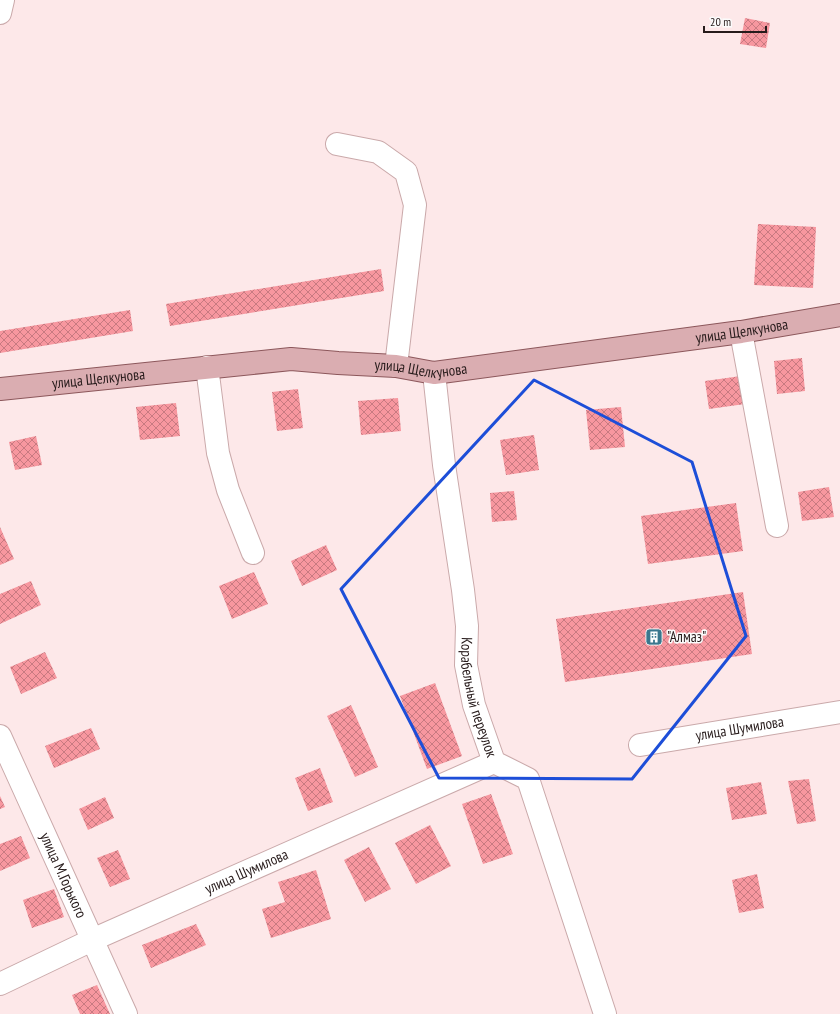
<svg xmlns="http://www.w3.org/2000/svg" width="840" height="1014" font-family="'PT Sans Narrow',sans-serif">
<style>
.building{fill:url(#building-cross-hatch)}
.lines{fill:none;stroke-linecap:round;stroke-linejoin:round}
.minor-casing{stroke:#caa9aa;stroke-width:24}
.major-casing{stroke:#8c575b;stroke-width:24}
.minor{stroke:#fff;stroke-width:22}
.major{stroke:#daadb1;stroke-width:22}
.marked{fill:none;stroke:#1d4ed8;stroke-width:3;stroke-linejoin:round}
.labels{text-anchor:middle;stroke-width:3;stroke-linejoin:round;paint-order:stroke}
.street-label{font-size:15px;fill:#271b1b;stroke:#fbfbfb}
.poi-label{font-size:15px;fill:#271b1b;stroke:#fbfbfb;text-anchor:start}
</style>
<defs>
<pattern id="building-cross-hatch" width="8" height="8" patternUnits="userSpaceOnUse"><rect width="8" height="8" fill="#f7979f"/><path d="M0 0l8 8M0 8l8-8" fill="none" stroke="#c87a81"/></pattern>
</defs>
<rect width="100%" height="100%" fill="#fde8e9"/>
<g class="building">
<polygon points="745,18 770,23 766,48 740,44"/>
<polygon points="758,224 816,227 813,288 754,285"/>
<polygon points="381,269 384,291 170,326 166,304"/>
<polygon points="130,310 133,331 0,353 0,331"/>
<polygon points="802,358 805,391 777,394 774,361"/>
<polygon points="741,376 745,404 709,409 705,381"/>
<polygon points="298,389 303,428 277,431 272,392"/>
<polygon points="398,398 401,431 361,435 358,401"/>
<polygon points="176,403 180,436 140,440 136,407"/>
<polygon points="621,407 625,447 590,450 586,410"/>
<polygon points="534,435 539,470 506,475 500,440"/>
<polygon points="36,436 42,465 15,470 9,442"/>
<polygon points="829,487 834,517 802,521 798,492"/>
<polygon points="514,491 517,520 492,522 490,493"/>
<polygon points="736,503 743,551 648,564 641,516"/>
<polygon points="0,527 14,559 0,565"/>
<polygon points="326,545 337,570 302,586 291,561"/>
<polygon points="254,572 268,604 232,619 219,586"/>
<polygon points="31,581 41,605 0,624 0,594"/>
<polygon points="743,592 752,654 565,682 556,619"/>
<polygon points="45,652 57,678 21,694 10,667"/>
<polygon points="435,683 462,756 427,769 400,696"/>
<polygon points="351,705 378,767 355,777 327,716"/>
<polygon points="91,728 100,749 54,768 45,746"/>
<polygon points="320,768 333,802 308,811 295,778"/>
<polygon points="809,779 816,821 797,824 788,781"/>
<polygon points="761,782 767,814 732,820 726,788"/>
<polygon points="491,794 513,854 483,864 462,804"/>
<polygon points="0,796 5,807 0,809"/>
<polygon points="105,797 114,818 88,830 79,809"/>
<polygon points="430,825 451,866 416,884 395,843"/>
<polygon points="21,836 30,858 0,871 0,844"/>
<polygon points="369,847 391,889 365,902 344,860"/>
<polygon points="118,850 130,879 110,887 97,858"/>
<polygon points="316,870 331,919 271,938 262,909 285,902 278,882"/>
<polygon points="757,874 764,908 739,913 732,880"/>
<polygon points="54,889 64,917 32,928 23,900"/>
<polygon points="196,924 206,945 151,968 142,945"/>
<polygon points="97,985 110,1014 80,1014 72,995"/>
</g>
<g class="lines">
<g class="minor-casing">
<g id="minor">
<polyline points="0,13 3,0"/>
<polyline points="337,144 378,152 406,172 415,205 396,366"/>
<polyline points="741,332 777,526"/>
<polyline points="207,367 218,453 228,490 253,553"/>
<path id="s1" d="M434 373 444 465 463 590 467 626 466 665 474 705 494 762 528 779 605 1014"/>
<path id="s2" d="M0 736 126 1014"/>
<path id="s3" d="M640 745 840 712"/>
<path id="s4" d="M0 984 92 940 494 762"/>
</g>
</g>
<g class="major-casing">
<g id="major">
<path id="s5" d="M0 389 291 359 338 363 396 366 434 373 741 332 840 315"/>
</g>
</g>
<use href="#minor" class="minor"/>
<use href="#major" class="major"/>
</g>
<path class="marked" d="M534 380 692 462 746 636 632 779 439 778 341 589Z"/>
<defs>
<g id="building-square" transform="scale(0.9)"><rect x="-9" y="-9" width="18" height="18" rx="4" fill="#3a778e" stroke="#fbfbfb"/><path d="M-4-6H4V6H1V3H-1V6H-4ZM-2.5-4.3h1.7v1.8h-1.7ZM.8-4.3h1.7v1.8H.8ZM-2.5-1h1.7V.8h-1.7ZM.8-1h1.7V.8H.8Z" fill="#fff"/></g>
</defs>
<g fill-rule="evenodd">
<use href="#building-square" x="654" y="637"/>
</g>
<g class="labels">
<g class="street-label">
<text dy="5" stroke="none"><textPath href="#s5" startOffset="747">улица Щелкунова</textPath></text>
<text dy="5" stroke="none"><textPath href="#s5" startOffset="423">улица Щелкунова</textPath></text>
<text dy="5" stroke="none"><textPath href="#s5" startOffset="99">улица Щелкунова</textPath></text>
<text dy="5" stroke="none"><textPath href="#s1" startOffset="328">Корабельный переулок</textPath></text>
<text dy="5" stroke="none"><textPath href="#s3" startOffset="101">улица Шумилова</textPath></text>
<text dy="5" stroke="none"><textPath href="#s4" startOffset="271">улица Шумилова</textPath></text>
<text dy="5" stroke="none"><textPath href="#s2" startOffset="153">улица М.Горького</textPath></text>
</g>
<g class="poi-label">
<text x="667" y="642">"Алмаз"</text>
</g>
</g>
<path d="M704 26v6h62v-6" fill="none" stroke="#271b1b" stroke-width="2"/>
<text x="710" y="26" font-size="12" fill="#271b1b" stroke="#fbfbfb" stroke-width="3" paint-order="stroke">20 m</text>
</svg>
